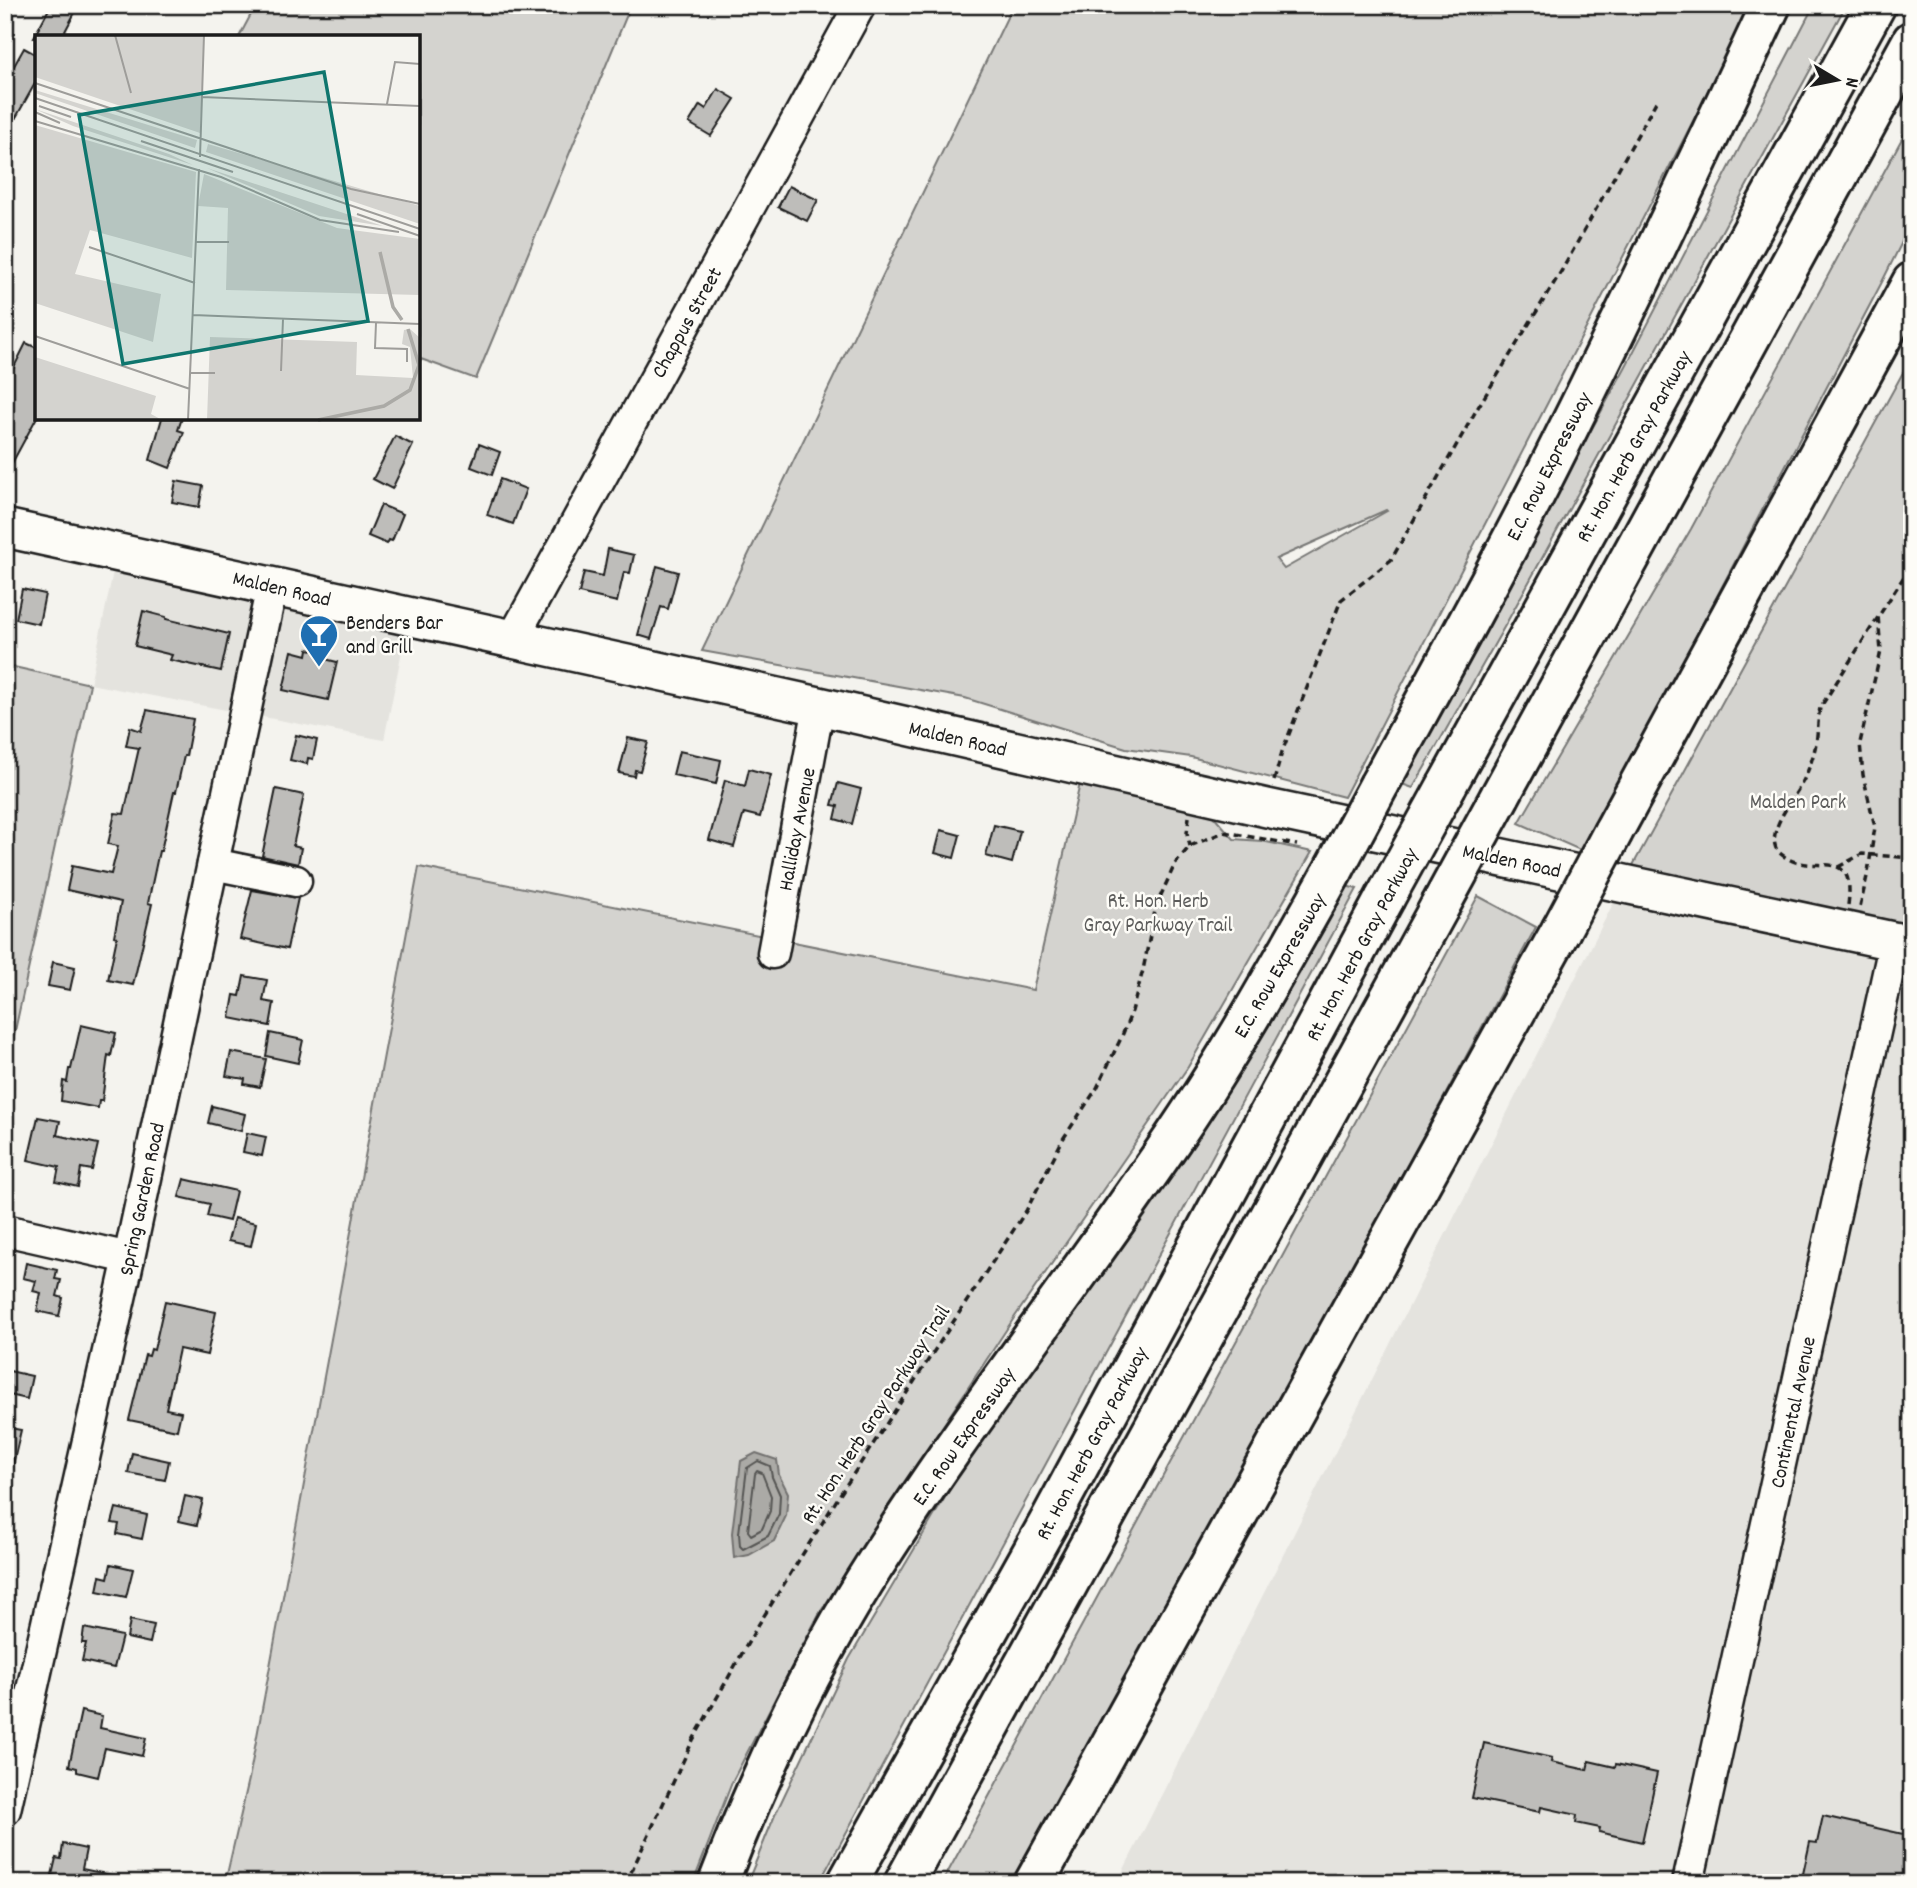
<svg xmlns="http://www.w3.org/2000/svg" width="1917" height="1888" font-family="Dekko,sans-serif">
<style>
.built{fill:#e4e3de}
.green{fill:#d4d3cf;stroke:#787876;stroke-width:2;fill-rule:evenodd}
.water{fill:#abaaa6;stroke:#72716f;stroke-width:2}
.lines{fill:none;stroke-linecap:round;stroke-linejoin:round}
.shore{stroke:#555553;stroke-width:2}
.building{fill:#bebdba;stroke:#1c1c1c;stroke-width:2}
.minor-casing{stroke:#1c1c1c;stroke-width:35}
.major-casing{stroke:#1c1c1c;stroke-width:42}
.highway-casing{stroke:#1c1c1c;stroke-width:44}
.path{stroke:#1c1c1c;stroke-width:3.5;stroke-dasharray:7 5;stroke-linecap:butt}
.minor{stroke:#fdfcf7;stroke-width:30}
.major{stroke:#fdfcf7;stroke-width:37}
.highway{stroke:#fdfcf7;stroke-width:38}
.highway-bridge-casing{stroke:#1c1c1c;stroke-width:44;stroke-linecap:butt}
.highway-bridge{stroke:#fdfcf7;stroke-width:38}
.labels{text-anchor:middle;stroke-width:5;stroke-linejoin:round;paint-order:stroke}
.street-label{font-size:21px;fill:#1c1c1c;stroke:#fdfcf7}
.poi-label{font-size:21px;fill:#1c1c1c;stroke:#fdfcf7;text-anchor:start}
.park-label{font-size:21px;fill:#5c5c5b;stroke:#fdfcf7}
.inset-river{fill:none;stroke:#abaaa6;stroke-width:3.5}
.inset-road{fill:none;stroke:#9e9d9a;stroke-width:2}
.view{fill:#0f766e;fill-opacity:0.15;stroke:#0f766e;stroke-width:3.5}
.inset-edge{fill:none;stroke:#1c1c1c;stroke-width:3.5}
</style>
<rect width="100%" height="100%" fill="#f4f3ee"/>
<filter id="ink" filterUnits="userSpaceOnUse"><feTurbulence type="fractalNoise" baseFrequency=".0143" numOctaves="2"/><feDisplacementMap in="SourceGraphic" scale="14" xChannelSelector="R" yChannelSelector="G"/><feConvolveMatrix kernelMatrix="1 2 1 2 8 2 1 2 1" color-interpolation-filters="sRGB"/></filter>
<g filter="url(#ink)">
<g class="built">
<polygon points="117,552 409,616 384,740 90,684"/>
<polygon points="1626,878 1912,941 1912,1883 1117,1883"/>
</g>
<g class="green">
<polygon points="256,5 631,5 476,379 418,358 418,37 239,37"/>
<path d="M1013 5H1749L1705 98 1344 797 1191 757 1126 748 965 698 702 651ZM1387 511 1284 569 1276 559 1386 510Z"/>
<polygon points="1814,5 1846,5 1507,622 1413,788 1399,783 1626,366"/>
<polygon points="1912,120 1912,222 1883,280 1673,680 1580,850 1519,823 1691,529"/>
<polygon points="1912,356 1912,941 1626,878"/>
<polygon points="5,665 90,684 5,1077"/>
<polygon points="1084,766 1192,791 1234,839 1262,841 1312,852 1188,1067 1014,1318 819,1614 733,1780 693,1883 225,1883 249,1779 419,867 1033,990"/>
<polygon points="1338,884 1357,889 819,1883 747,1883 775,1815 849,1659 988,1425"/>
<polygon points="1478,896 1536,927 1223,1506 1016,1883 942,1883"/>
</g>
<polygon class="water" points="756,1453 777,1460 779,1475 788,1493 786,1516 774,1541 749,1555 734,1558 732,1533 741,1461"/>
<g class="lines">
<g class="shore">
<polygon points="758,1461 770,1466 772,1477 780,1495 779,1514 768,1536 743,1549 740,1546 739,1533 747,1468"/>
<polygon points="757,1471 762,1473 771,1496 770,1511 762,1529 751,1535 748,1531 755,1474"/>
</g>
</g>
<g class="building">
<polygon points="51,5 79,5 62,37 34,37"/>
<polygon points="24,48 37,55 37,80 5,137 5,82"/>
<polygon points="718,89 735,99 711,136 689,123 700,105 706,109"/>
<polygon points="789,186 818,200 807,221 778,207"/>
<polygon points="26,343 37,348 37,417 5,476 5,385"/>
<polygon points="162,418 182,418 178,430 184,432 170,468 150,460"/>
<polygon points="395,436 413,445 392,489 373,479"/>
<polygon points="479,444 500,452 492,475 471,467"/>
<polygon points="500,479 526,489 513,524 487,515"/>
<polygon points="176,481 203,486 199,507 172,502"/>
<polygon points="381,505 403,514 392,541 389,540 387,544 368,536"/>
<polygon points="608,549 634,555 630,573 624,572 617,602 579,593 584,572 603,576"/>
<polygon points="657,566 678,572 668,609 661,607 651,639 638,635"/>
<polygon points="22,589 45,594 39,624 16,619"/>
<polygon points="143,611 166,617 166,619 229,634 221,671 170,660 172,655 135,646"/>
<polygon points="308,649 322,652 321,658 337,662 328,700 283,690 292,651 307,655"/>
<polygon points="147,710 193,719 186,756 184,756 176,792 174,792 161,851 159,851 148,903 152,904 133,985 108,980 117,937 114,936 121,902 67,890 72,866 111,874 118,846 108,844 115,813 124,814 139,748 126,746 130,727 141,731"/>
<polygon points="296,735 317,740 313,759 308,758 307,764 290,760"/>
<polygon points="628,738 648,742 640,771 635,770 634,776 619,773"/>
<polygon points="679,751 721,760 716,784 673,775"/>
<polygon points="749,769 771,775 760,817 744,813 734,847 709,840 725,780 745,786"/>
<polygon points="838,783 861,789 852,824 835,819 838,806 832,805"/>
<polygon points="276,789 304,795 293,846 301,848 298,864 262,856"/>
<polygon points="994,825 1020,831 1012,863 986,856"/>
<polygon points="941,830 960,835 954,858 935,853"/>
<polygon points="252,890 298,898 287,949 240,939"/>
<polygon points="53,962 75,967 70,990 48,986"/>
<polygon points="244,976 267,980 263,1001 274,1003 270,1026 230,1018 234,995 240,996"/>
<polygon points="81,1025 116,1033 111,1056 108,1055 102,1101 99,1101 98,1108 61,1101 63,1081 67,1082 69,1069 71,1069"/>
<polygon points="270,1033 303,1040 298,1063 266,1056"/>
<polygon points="231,1052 266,1059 260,1087 244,1084 245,1079 226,1076"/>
<polygon points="212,1106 245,1114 241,1131 208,1123"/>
<polygon points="38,1117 60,1121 57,1135 98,1144 92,1170 81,1168 78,1187 56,1182 59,1167 28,1160"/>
<polygon points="247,1133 266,1137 262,1156 243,1152"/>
<polygon points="184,1179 236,1191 229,1221 207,1216 210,1204 179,1197"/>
<polygon points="234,1218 256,1223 251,1246 228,1241"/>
<polygon points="26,1263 57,1270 55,1279 61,1280 57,1296 63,1298 59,1316 37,1311 41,1293 33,1291 36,1281 23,1278"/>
<polygon points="165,1301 216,1312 207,1355 179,1349 166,1409 181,1412 177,1430 129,1420 145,1355 149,1356 151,1349 154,1350"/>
<polygon points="5,1370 32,1376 27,1399 5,1394"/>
<polygon points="5,1427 21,1430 11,1473 5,1472"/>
<polygon points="132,1453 169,1461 165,1480 128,1473"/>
<polygon points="185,1496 203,1500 197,1525 179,1521"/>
<polygon points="116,1508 147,1515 142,1539 117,1534 119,1524 112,1523"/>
<polygon points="111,1564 133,1569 126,1597 97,1591 100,1576 108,1578"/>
<polygon points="130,1620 154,1625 150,1643 127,1638"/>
<polygon points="84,1628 122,1636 114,1668 82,1661 86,1643 82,1643"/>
<polygon points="81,1711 102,1716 100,1728 146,1738 142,1756 105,1748 98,1777 77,1772 77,1768 69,1766"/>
<polygon points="1484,1743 1552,1758 1551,1762 1587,1770 1589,1761 1615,1767 1616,1764 1657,1773 1642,1842 1599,1832 1600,1828 1576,1823 1577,1815 1541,1807 1540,1812 1472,1798"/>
<polygon points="1823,1816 1912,1836 1912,1883 1801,1883 1810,1842 1817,1843"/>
<polygon points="63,1844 86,1849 82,1869 116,1876 115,1883 77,1883 56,1878 57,1876 52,1875 56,1858 61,1859"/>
</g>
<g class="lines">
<g class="minor-casing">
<g id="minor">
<polyline points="512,640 860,5"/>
<polyline points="213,864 296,881"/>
<polyline points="773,953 819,706"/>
<polyline points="5,1230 129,1258"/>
<polyline points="5,1810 129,1258 272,586"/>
<polyline points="1688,1883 1895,941"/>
</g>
</g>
<g class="major-casing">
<polyline id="major" points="5,528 819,706 1267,808 1912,945"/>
</g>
<g class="highway-casing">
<g id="highway">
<path d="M1379 785C1444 666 1510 547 1570 425 1639 286 1705 146 1771 5"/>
<polyline points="1447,785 1876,5"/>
<polyline points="1500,796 1912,41"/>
<polyline points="1613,832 1912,282"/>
<path d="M718 1883C758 1779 805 1677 864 1582 961 1427 1076 1283 1178 1131 1235 1047 1284 958 1334 869"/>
<polyline points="847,1883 1049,1522 1385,898"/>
<polyline points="904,1883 1439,908"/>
<polyline points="1034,1883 1561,930"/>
</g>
</g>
<g class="path">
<polyline points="1274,781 1282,752 1341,600 1391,560 1477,409 1562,270 1657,100"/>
<polyline points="1189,817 1187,833 1190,846"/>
<polyline points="1838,867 1862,854 1912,858"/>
<path d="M1848 905C1856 843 1815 877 1785 857 1781 854 1776 851 1775 845 1770 825 1797 795 1805 777 1811 764 1816 749 1817 735 1818 726 1818 718 1820 708L1912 564"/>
<polyline points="1860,907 1868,872 1875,827 1863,775 1860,743 1881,651 1878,616"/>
<polyline points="626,1883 693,1740 757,1627 841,1493 1026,1211 1063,1139 1097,1088 1122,1036 1132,1011 1143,970 1156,906 1175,864 1190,846 1224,832 1297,845"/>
</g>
<use href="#minor" class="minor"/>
<use href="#major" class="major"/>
<use href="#highway" class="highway"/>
<g class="highway-bridge-casing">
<g id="highway-bridge">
<polyline points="1334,869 1379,785"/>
<polyline points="1385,898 1447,785"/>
<polyline points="1439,908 1500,796"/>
<polyline points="1561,930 1613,832"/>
</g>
</g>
<use href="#highway-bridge" class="highway-bridge"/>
</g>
</g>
<defs>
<g id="bar-pin" transform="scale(2.0125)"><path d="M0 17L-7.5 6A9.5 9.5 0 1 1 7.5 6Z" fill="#1f6fb2" stroke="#fdfcf7"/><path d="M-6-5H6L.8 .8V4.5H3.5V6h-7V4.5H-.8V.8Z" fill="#fff"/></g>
</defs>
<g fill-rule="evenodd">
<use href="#bar-pin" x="319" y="634"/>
</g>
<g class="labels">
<g class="street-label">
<text transform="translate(686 322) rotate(-61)" y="7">Chappus Street</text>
<text transform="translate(1633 446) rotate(-61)" y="7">Rt. Hon. Herb Gray Parkway</text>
<text transform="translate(1548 466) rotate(-63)" y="7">E.C. Row Expressway</text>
<text transform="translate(282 588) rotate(13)" y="7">Malden Road</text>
<text transform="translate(958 738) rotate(13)" y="7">Malden Road</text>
<text transform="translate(796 829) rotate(-79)" y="7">Halliday Avenue</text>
<text transform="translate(1512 860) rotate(12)" y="7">Malden Road</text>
<text transform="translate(1361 944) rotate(-62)" y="7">Rt. Hon. Herb Gray Parkway</text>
<text transform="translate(1279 965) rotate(-60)" y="7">E.C. Row Expressway</text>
<text transform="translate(141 1199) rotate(-78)" y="7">Spring Garden Road</text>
<text transform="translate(1792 1412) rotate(-78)" y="7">Continental Avenue</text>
<text transform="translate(875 1414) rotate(-57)" y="7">Rt. Hon. Herb Gray Parkway Trail</text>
<text transform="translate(963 1436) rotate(-55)" y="7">E.C. Row Expressway</text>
<text transform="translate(1091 1443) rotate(-62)" y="7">Rt. Hon. Herb Gray Parkway</text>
</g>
<g class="poi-label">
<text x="346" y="629">Benders Bar<tspan x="346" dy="24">and Grill</tspan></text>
</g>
<g class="park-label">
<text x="1798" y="808">Malden Park</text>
<text x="1158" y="907">Rt. Hon. Herb<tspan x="1158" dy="24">Gray Parkway Trail</tspan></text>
</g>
</g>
<g transform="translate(35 35)">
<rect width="385" height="385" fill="#f4f3ee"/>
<path d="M0 0H169L165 98 0 42ZM0 55 162 105 160 113 0 58ZM0 74 134 119 158 130 38 91ZM0 90 161 137 157 223 55 195 40 239 126 259 118 307 0 268ZM173 109 385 171V189L171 117ZM172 133 348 191 284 181ZM169 139 302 193 385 204V260L191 255 193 173 163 171ZM375 294 385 303V385H172L175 302 322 307 321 340 378 343 375 312 367 309 369 295ZM0 322 121 361 116 379 127 385H0Z" fill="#d4d3cf"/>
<path class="inset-river" d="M345 217 358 272 367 285M283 385 349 371 375 355 384 330 373 294"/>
<path class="inset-road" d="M80 0 96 58M0 48 316 154 385 169M167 62 385 71M0 63 385 194M352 69 360 27 385 29M4 71 36 82M0 77 25 88M0 86 186 142 285 185 364 197M106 106 198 137M165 122 169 0M322 179 385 201M161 207H194M54 212 160 248M158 280 385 289M341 288 340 313 372 314V327M0 301 155 354M246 336 248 284M156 338H180M153 385 164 134"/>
<path class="view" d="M289 37 333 286 88 329 44 80Z"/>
<rect width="385" height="385" class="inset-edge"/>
</g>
<rect width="1917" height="1888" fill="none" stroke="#fdfcf7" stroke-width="28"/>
<rect x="14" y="14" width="1889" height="1860" fill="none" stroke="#1c1c1c" stroke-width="2.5" filter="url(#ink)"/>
<g transform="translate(1837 80) rotate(100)" stroke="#fdfcf7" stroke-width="5" paint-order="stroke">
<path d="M0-5L12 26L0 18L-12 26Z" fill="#1c1c1c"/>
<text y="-10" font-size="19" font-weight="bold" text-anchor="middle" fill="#1c1c1c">N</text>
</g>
</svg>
